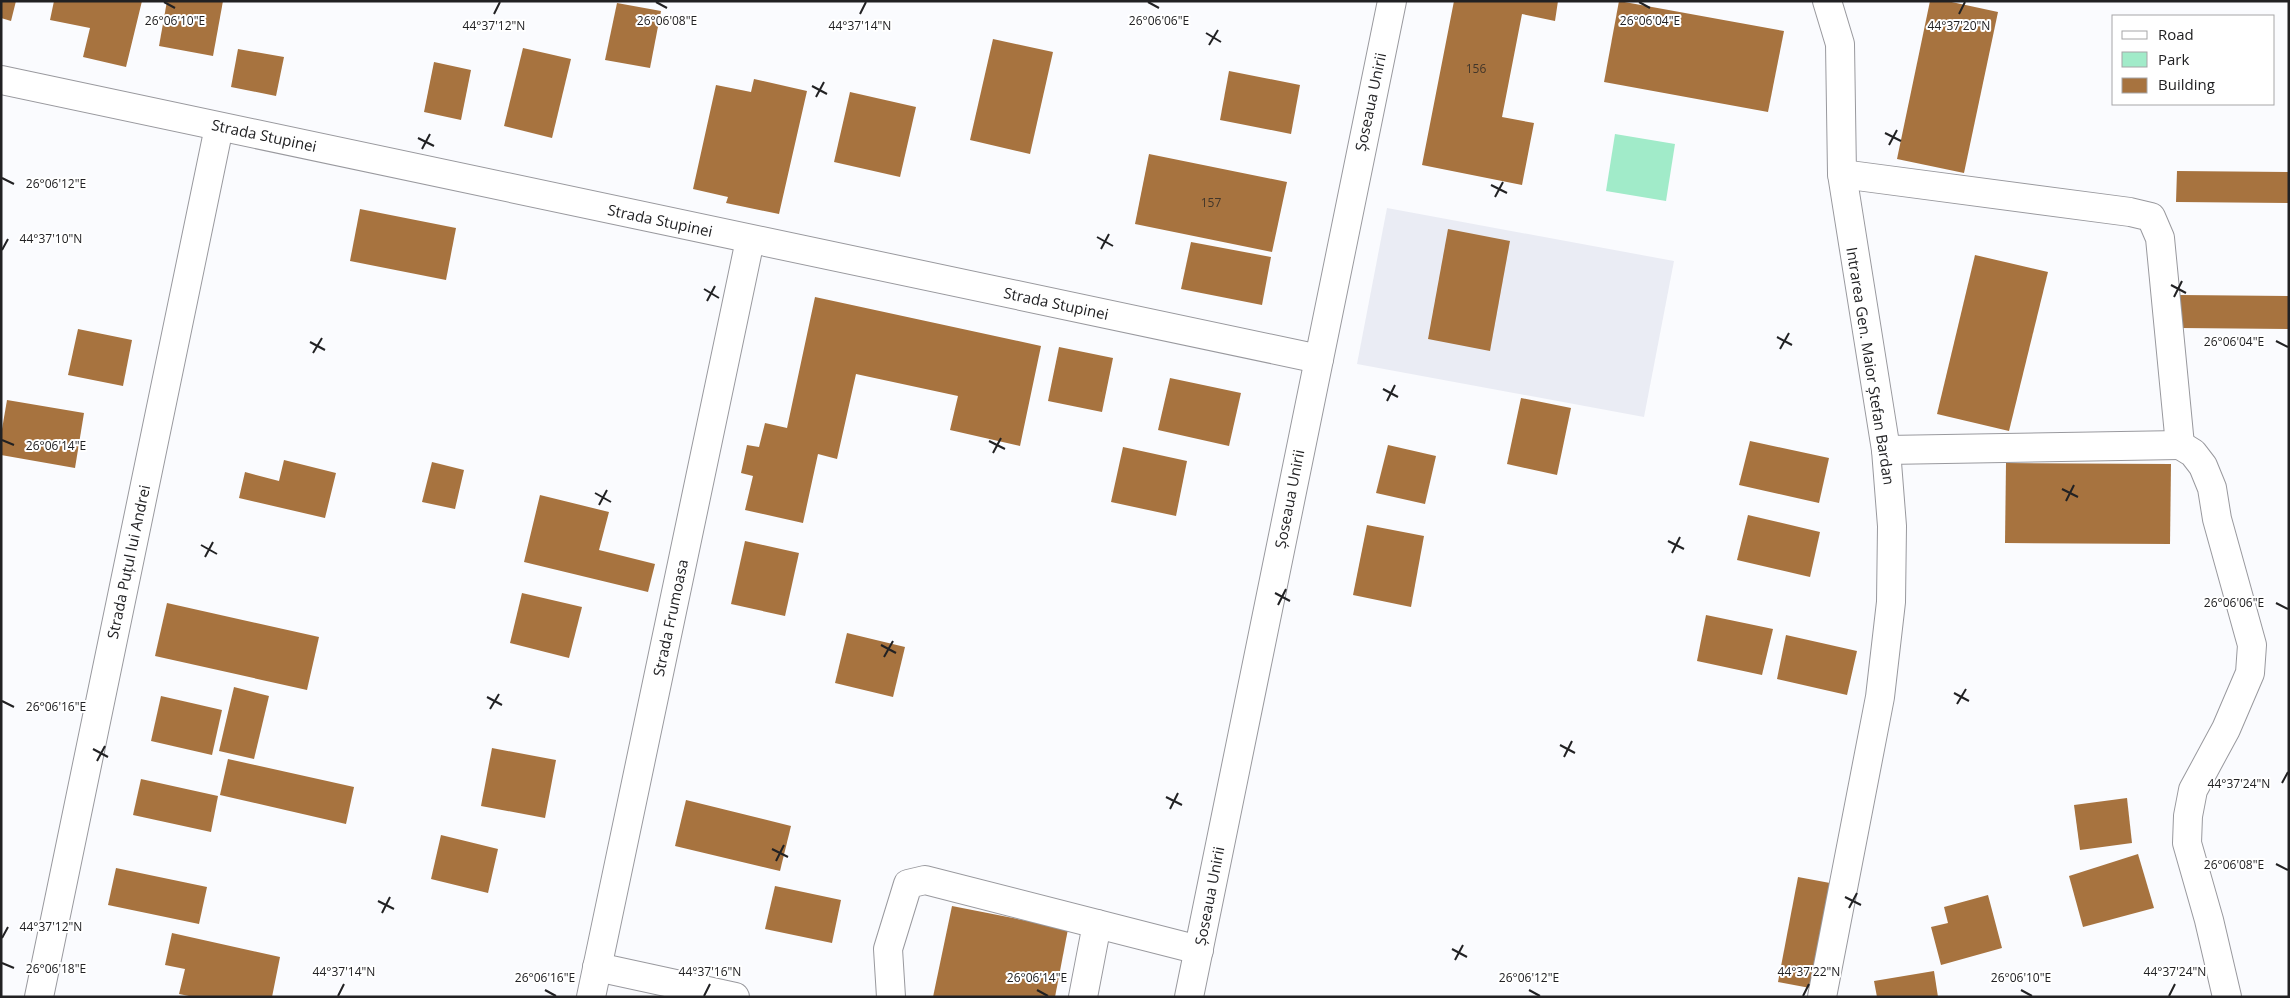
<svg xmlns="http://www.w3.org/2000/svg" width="2290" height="998" font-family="'Open Sans',sans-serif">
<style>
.built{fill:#eaecf4}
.green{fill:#a1ebc9}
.building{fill:#a7733f}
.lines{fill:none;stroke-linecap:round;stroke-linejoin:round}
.minor-casing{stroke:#99999e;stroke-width:30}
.major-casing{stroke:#99999e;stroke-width:30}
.minor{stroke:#fff;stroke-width:28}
.major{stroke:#fff;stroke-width:28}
.ticks{fill:none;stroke:#212123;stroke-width:2}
.labels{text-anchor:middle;stroke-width:4;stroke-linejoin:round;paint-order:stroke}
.number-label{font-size:12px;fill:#42362a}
.street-label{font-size:15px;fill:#212123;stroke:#fff}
.ticks-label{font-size:12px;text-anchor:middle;fill:#212123;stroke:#fff;stroke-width:4;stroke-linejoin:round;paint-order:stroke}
</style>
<rect width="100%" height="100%" fill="#fafbfe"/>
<polygon class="built" points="1387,208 1674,261 1644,417 1357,364"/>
<polygon class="green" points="1615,134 1675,144 1666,201 1606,191"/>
<g class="building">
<polygon points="1,1 16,1 11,21 1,18"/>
<polygon points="54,1 142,1 126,67 83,57 90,28 50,20"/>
<polygon points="167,1 223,1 213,56 159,46"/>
<polygon points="1454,1 1558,1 1555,21 1522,14 1502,117 1534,123 1522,185 1422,165"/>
<polygon points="1619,1 1784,31 1768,112 1604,82"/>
<polygon points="1930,1 1947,1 1998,12 1964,173 1897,159"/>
<polygon points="617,3 661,11 650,68 605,60"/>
<polygon points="993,39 1053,52 1030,154 970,140"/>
<polygon points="523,48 571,59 552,138 504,126"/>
<polygon points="238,49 284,57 276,96 231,87"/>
<polygon points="434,62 471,70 461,120 424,112"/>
<polygon points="1229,71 1300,85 1291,134 1220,120"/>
<polygon points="754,79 807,91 779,214 726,203 728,197 693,189 716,85 751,92"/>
<polygon points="850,92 916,107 900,177 834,162"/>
<polygon points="1149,154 1287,182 1272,252 1135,224"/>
<polygon points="2177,171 2289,172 2289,203 2176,202"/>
<polygon points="360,209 456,228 446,280 350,261"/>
<polygon points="1448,229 1510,241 1490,351 1428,339"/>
<polygon points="1191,242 1271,257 1262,305 1181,289"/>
<polygon points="1975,255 2048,272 2009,431 1937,414"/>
<polygon points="2180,295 2289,296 2289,329 2180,328"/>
<polygon points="815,297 1041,346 1020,446 950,430 958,396 856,374 837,459 818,454 803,523 745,510 753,476 741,473 747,445 759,447 765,423 787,428"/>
<polygon points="78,329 132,340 123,386 68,375"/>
<polygon points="1059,347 1113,358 1102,412 1048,401"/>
<polygon points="1170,378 1241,393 1229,446 1158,430"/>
<polygon points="1521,398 1571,408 1557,475 1507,464"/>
<polygon points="7,400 84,413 75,468 1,455 1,435"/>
<polygon points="1750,441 1829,458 1819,503 1739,485"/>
<polygon points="1388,445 1436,456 1425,504 1376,493"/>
<polygon points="1123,447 1187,461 1176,516 1111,502"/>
<polygon points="284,460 336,473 325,518 239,498 245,472 279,481"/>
<polygon points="432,462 464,470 455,509 422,502"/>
<polygon points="2006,463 2171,464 2170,544 2005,543"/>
<polygon points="540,495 609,512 599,550 655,564 648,592 524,562"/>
<polygon points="1748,515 1820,532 1810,577 1737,560"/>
<polygon points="1367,525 1424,536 1411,607 1353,595"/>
<polygon points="745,541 799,553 785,616 731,604"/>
<polygon points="522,593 582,607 569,658 510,643"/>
<polygon points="167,603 319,637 307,690 155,656"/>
<polygon points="1706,615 1773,629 1762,675 1697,661"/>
<polygon points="847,633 905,647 893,697 835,683"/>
<polygon points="1786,635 1857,651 1847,695 1777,679"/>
<polygon points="234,687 269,696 254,759 219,751"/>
<polygon points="161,696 222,710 212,755 151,741"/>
<polygon points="492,748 556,760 545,818 481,806"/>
<polygon points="228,759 354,787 346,824 220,795"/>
<polygon points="141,779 218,796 211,832 133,815"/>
<polygon points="2127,798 2132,843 2080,850 2074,805"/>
<polygon points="686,800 791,826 780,871 675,846"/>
<polygon points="441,835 498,849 488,893 431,879"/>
<polygon points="2138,854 2154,908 2083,927 2069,876"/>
<polygon points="116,868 207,887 199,924 108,905"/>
<polygon points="1798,877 1830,883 1810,988 1778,982"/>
<polygon points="775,886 841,900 832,943 765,929"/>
<polygon points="1988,895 2002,948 1941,965 1931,927 1948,923 1944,907"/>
<polygon points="952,906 1068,929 1055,997 933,997"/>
<polygon points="172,933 280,957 272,997 194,997 179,994 185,969 165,965"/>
<polygon points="1934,971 1938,997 1877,997 1874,981"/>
</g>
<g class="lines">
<g class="minor-casing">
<g id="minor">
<polyline points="1,80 1319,359"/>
<polyline points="1842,174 2130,212 2151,217 2160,238 2180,445"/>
<polyline points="2180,445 2193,453 2203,466 2212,488 2217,519 2252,645 2250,673 2226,729 2193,790 2188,816 2187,843 2209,920 2227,997"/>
<polyline points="1886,450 2180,445"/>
<polyline points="597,967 735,997"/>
<polyline points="39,997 219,127"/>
<polyline points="591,997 750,240"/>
<polyline points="891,997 888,949 908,884 925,880 1199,950"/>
<polyline points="1083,997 1097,924"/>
<polyline points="1822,997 1880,697 1891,602 1892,526 1886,450 1842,174 1840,44 1827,1"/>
</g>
</g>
<g class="major-casing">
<polyline id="major" points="1189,997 1392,1"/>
</g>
<use href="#minor" class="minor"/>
<use href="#major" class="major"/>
</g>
<path class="ticks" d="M164 2 175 8M656 2 667 8M1148 2 1159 8M1639 2 1650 8M494 14 500 2M860 14 866 2M1959 14 1965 2M1206 33 1221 42M1209 45 1218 30M812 86 827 94M816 97 824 82M1885 133 1901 141M418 138 434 146M1889 145 1897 130M422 149 430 134M2 178 14 184M1491 185 1507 193M1495 197 1503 182M1097 237 1113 246M1101 249 1109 234M2 250 8 239M2171 285 2186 293M704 289 719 298M2174 297 2182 281M707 301 715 286M1777 337 1792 345M2276 341 2288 347M310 342 325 350M1780 349 1789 333M313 353 322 338M1383 389 1398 397M1387 401 1395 385M2 440 14 445M989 441 1005 449M993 453 1001 438M2062 489 2078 497M595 493 611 502M2066 501 2074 485M599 505 607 490M1668 541 1684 549M201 545 217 554M1672 553 1680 537M205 557 213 542M1275 593 1290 601M2276 603 2288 609M1278 605 1286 589M881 645 896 653M884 657 893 641M1954 693 1969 701M487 697 502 705M2 701 14 707M1957 704 1966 689M490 709 499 694M1560 745 1575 753M93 749 108 757M1564 757 1572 741M97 761 105 746M2282 783 2288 772M1166 797 1182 805M1170 809 1178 793M772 849 788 857M776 861 784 845M2276 864 2288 870M1845 897 1861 905M378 901 394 909M1849 908 1857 893M382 913 390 897M2 938 8 927M1452 949 1467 957M1455 960 1463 945M2 963 14 968M545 990 556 996M1037 990 1048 996M1529 990 1540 996M2021 990 2032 996M338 996 344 984M704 996 710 984M1803 996 1809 984M2169 996 2175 984"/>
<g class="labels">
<g class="number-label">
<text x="1476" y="73">156</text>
<text x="1211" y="207">157</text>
</g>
<g class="street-label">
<text transform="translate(1371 102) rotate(-78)" y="5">Șoseaua Unirii</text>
<text transform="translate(264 136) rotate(12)" y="5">Strada Stupinei</text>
<text transform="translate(660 221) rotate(12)" y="5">Strada Stupinei</text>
<text transform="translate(1056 304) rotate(12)" y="5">Strada Stupinei</text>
<text transform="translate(1870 366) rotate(81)" y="5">Intrarea Gen. Maior Ștefan Bardan</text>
<text transform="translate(1290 499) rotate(-79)" y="5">Șoseaua Unirii</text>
<text transform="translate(129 562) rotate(-78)" y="5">Strada Puțul lui Andrei</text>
<text transform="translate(671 618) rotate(-78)" y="5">Strada Frumoasa</text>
<text transform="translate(1210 896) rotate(-79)" y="5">Șoseaua Unirii</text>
</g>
</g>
<g class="ticks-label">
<text x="175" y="25">26°06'10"E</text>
<text x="1650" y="25">26°06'04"E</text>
<text x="667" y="25">26°06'08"E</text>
<text x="1159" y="25">26°06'06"E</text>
<text x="494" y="30">44°37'12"N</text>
<text x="860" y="30">44°37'14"N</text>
<text x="1959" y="30">44°37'20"N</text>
<text x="56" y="188">26°06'12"E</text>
<text x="51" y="243">44°37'10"N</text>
<text x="2234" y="346">26°06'04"E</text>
<text x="56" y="450">26°06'14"E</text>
<text x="2234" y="607">26°06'06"E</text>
<text x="56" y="711">26°06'16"E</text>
<text x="2239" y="788">44°37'24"N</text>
<text x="2234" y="869">26°06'08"E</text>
<text x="51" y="931">44°37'12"N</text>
<text x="56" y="973">26°06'18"E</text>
<text x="344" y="976">44°37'14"N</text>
<text x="710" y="976">44°37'16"N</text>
<text x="1809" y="976">44°37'22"N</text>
<text x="2175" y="976">44°37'24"N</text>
<text x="545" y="982">26°06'16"E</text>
<text x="1037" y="982">26°06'14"E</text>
<text x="1529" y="982">26°06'12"E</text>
<text x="2021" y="982">26°06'10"E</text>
</g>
<rect width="2290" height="998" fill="none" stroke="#212123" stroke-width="5"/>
<rect x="2112" y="15" width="162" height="90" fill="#ffffff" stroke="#a6a6a7"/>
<rect x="2122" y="31" width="25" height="8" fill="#ffffff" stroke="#a6a6a7"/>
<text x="2158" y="40" font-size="15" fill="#212123">Road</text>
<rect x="2122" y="52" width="25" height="15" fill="#a1ebc9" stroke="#a6a6a7"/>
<text x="2158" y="65" font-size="15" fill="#212123">Park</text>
<rect x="2122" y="78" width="25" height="15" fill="#a7733f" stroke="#a6a6a7"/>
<text x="2158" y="90" font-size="15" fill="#212123">Building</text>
</svg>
